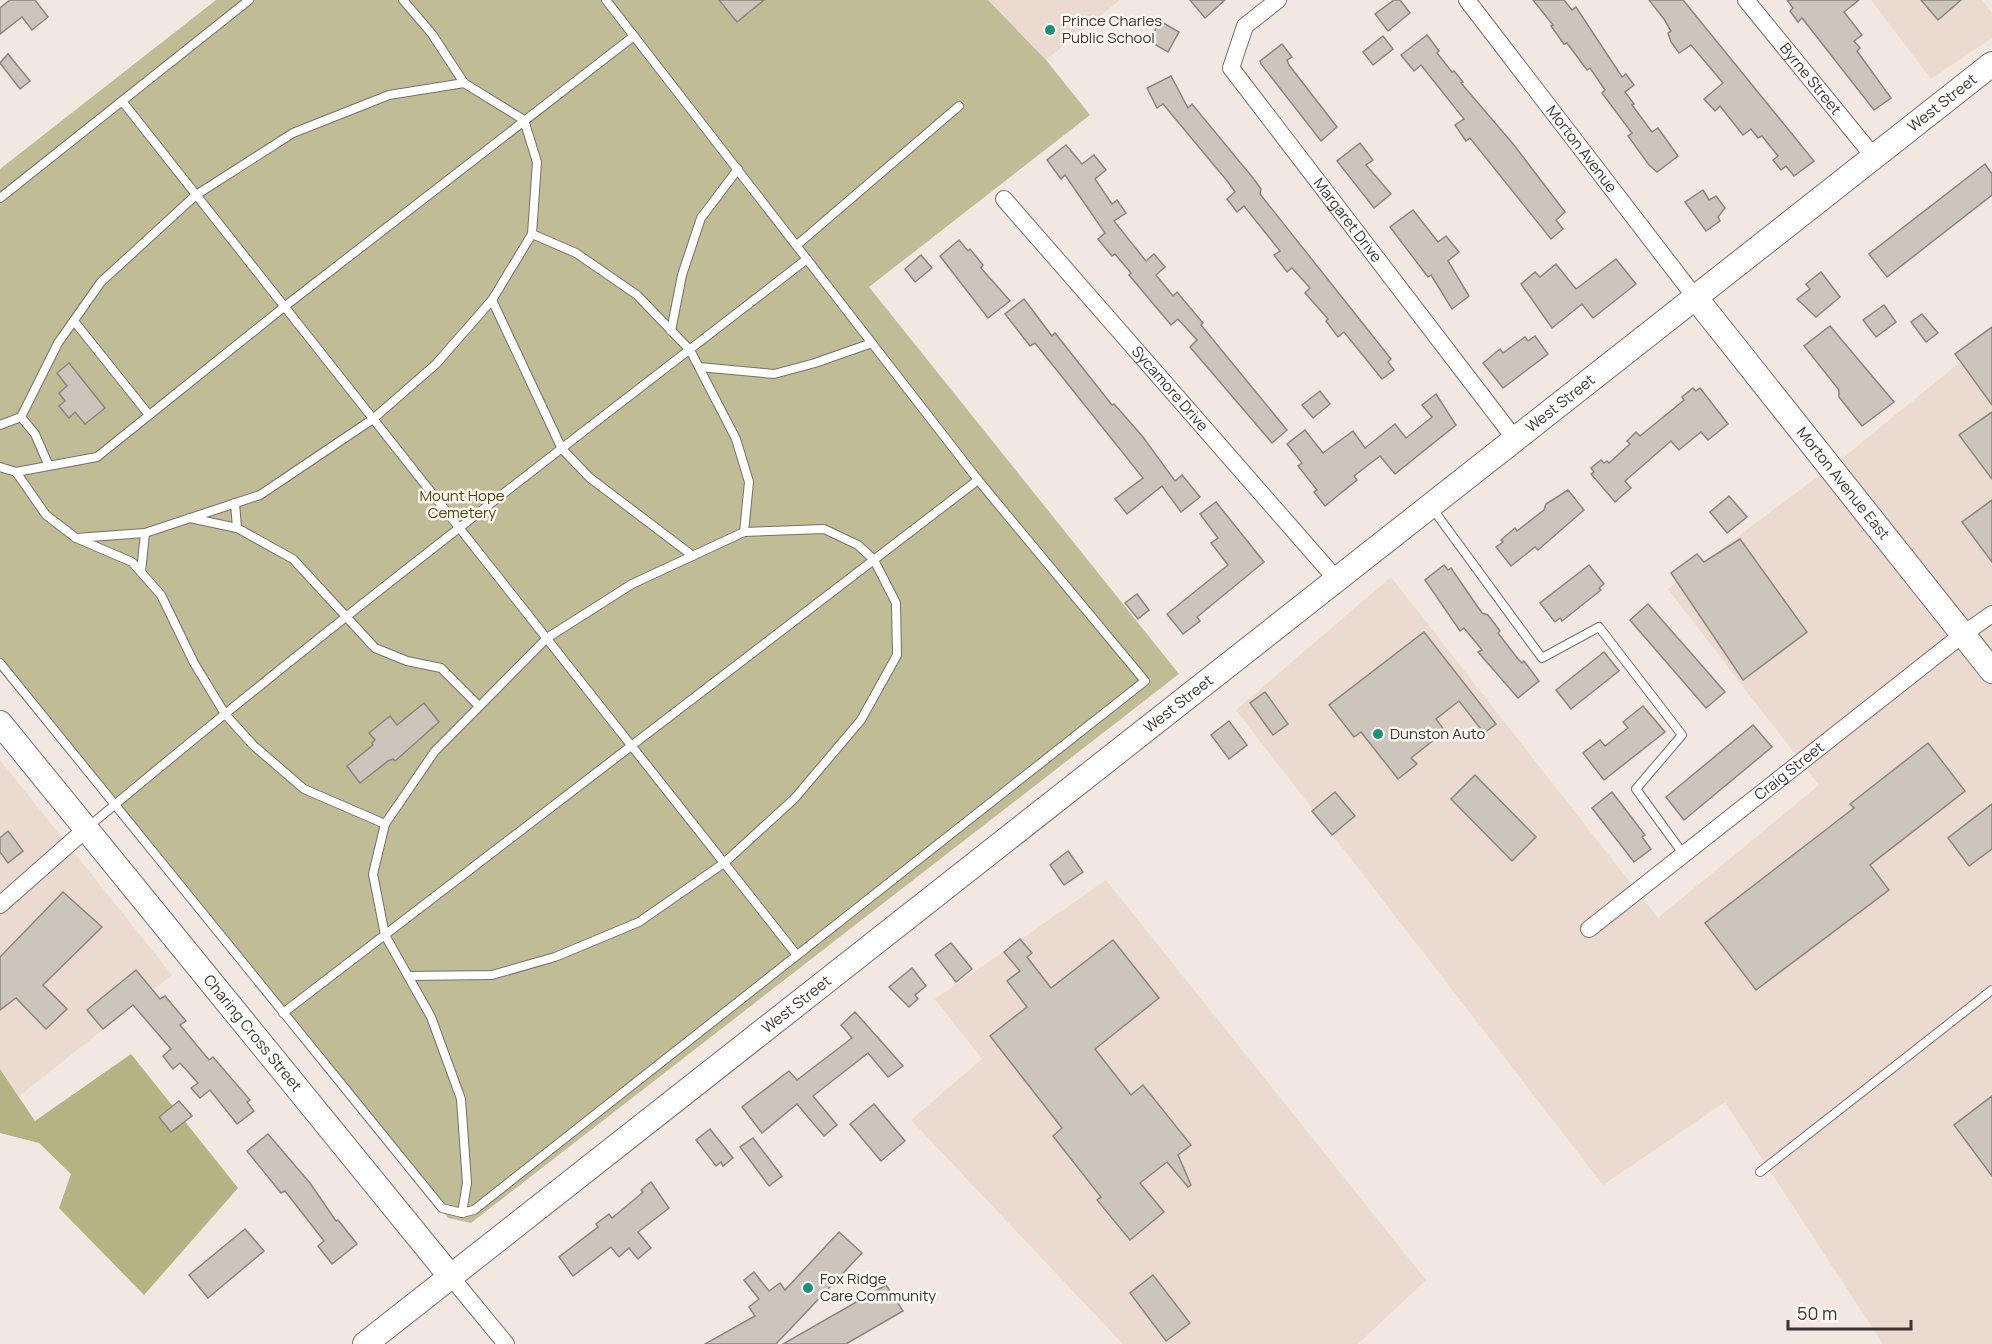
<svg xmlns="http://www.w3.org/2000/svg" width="1992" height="1344" viewBox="0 0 1992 1344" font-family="Manrope,sans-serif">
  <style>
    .built { fill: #eadacf }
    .green { fill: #c0bc96 }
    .forest { fill: #b7b284 }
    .building { fill: #ccc5bc; stroke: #8b857d; stroke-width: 1.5 }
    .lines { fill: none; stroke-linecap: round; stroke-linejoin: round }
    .lane-casing { stroke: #786e69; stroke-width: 10 }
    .street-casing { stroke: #786e69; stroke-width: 18 }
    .secondary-casing { stroke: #786e69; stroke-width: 26 }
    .lane { stroke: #fff; stroke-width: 8 }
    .street { stroke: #fff; stroke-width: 16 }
    .secondary { stroke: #fff; stroke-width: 24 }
    .poi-dot { fill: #18937a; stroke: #fef6f0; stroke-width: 2 }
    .labels { text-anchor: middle; stroke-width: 5; stroke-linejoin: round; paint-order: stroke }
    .poi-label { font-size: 15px; fill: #383431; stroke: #fef6f0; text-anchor: start }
    .street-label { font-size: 15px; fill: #383431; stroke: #fef6f0 }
    .park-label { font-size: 15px; fill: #4c450b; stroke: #fef6f0 }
  </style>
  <rect width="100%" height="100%" fill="#f3e8e1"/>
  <g class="built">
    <polygon points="988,0 1120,0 1046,60"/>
    <polygon points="1871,0 1982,0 1992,13 1992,38 1931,79"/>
    <polygon points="1992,336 1992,1344 1883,1344 1725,1102 1603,1185 1236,710 1391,577 1658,918 1819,785 1668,589 1845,456"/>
    <polygon points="0,760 172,975 19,1096 0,1069"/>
    <polygon points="1106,880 1426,1280 1358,1344 1123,1344 911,1120 982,1059 935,999"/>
  </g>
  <polygon class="green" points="216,0 988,0 1046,60 1090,115 869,287 1179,674 471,1223 448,1218 0,671 0,169"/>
  <polygon class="forest" points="131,1054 238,1188 144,1295 59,1208 71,1174 39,1143 0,1133 0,1069 35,1121"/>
  <g class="building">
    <polygon points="10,0 35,0 48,17 32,30 22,17 0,34 0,8"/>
    <polygon points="719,0 764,0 737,22"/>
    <polygon points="1190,0 1225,0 1205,18"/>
    <polygon points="1394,0 1400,0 1410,13 1388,31 1375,14"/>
    <polygon points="1533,0 1564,0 1572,10 1576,7 1622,77 1626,74 1634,85 1625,92 1634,104 1632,105 1652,132 1658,128 1678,156 1657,172 1649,165 1628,136 1632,133 1602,93 1605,90 1590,68 1587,70 1567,43 1564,44 1551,26 1553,25"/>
    <polygon points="1649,0 1683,0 1814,161 1794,176 1786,166 1781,170 1773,160 1778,156 1762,136 1758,138 1751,129 1743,135 1720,106 1715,111 1704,99 1723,83 1691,45 1679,53 1671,42 1668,33 1671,31 1664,19"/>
    <polygon points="1787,0 1859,0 1844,12 1862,35 1854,41 1860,48 1857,51 1891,98 1874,110 1802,18 1798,22 1790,11 1793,8"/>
    <polygon points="1921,0 1961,0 1938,20"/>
    <polygon points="1160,21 1179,32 1168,52 1149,41"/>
    <polygon points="1427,35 1439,51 1437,53 1452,72 1454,71 1463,82 1461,83 1514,145 1565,212 1556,220 1563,229 1551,239 1470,138 1466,141 1455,125 1464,119 1421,65 1414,71 1401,55"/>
    <polygon points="1383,36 1393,49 1373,65 1363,52"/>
    <polygon points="1282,44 1292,57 1287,60 1289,65 1337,127 1321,141 1261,64 1260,61"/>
    <polygon points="8,54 30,81 20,89 0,63"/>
    <polygon points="1171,76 1188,108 1192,104 1253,178 1261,189 1260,194 1391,359 1388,362 1394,370 1382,379 1344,332 1338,337 1326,321 1328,319 1305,293 1310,288 1292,268 1287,272 1274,255 1280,251 1244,206 1237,212 1227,199 1235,192 1228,182 1163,104 1157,108 1147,88"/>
    <polygon points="1360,143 1373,160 1366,165 1391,194 1374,208 1337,161"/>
    <polygon points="1066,145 1082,164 1094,155 1106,170 1095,179 1112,204 1117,200 1126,213 1114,221 1146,261 1154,254 1165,267 1156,275 1173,296 1177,292 1203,323 1201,325 1287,430 1272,443 1190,347 1197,340 1178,319 1171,325 1129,275 1131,273 1115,254 1112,256 1098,239 1105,233 1065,175 1061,179 1047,160"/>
    <polygon points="1985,164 1992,174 1992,195 1887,277 1869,254"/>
    <polygon points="1703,190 1709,200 1716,196 1725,208 1718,217 1720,221 1706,231 1685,202"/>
    <polygon points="1413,210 1438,242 1446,236 1459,252 1448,261 1469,296 1452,309 1431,275 1428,277 1390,227"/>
    <polygon points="959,240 968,251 970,249 983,265 981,268 1010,301 988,318 940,256"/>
    <polygon points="921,255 932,268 915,282 905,269"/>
    <polygon points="1616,259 1636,284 1593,318 1582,304 1552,328 1521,284 1535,272 1540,277 1556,264 1576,289"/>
    <polygon points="1821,272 1840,297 1816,317 1797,299 1810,289 1806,284"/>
    <polygon points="1024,299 1052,336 1055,333 1112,405 1114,404 1143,437 1175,481 1182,475 1200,497 1181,512 1162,486 1127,514 1115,499 1143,478 1035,343 1030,346 1005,314"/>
    <polygon points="1884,305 1896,322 1876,337 1863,320"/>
    <polygon points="1922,314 1938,333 1926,342 1911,322"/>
    <polygon points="1830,326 1894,402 1862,426 1839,397 1839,390 1804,346"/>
    <polygon points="1992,327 1992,405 1955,354"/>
    <polygon points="1535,336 1548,354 1503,388 1483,363 1500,349 1503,353 1525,337 1528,341"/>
    <polygon points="69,363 105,408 85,424 75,412 69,418 59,406 65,401 59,393 67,386 57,373"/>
    <polygon points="1693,388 1696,391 1700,388 1728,424 1708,440 1701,432 1679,450 1671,441 1625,481 1631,488 1615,502 1591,474 1594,472 1591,468 1601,460 1604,463 1607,461 1609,463 1630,444 1627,441 1636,432 1640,436 1684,400 1682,397"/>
    <polygon points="1320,391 1330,404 1313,418 1302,405"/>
    <polygon points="1436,394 1456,425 1395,474 1380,456 1354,476 1357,480 1325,506 1314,492 1317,490 1298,466 1302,463 1287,444 1305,430 1323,453 1353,431 1365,448 1395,424 1406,438 1432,417 1422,405"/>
    <polygon points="1992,412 1992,479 1959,435"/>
    <polygon points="1568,490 1584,510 1538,550 1535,547 1511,566 1496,547 1503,542 1501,540 1515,528 1517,531 1544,510 1546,504"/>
    <polygon points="1729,496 1747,517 1727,533 1710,512"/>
    <polygon points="1992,500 1992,562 1962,522"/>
    <polygon points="1216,502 1264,562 1197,617 1200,621 1183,634 1167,614 1228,565 1211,543 1218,538 1200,514"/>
    <polygon points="1740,539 1807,632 1743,680 1671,573 1697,554 1704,562"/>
    <polygon points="1444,565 1448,570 1451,568 1482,613 1488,615 1500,631 1498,633 1518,659 1522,663 1524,661 1539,681 1518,698 1478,652 1482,650 1464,628 1460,631 1425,580"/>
    <polygon points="1589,565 1604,584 1599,588 1601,590 1562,621 1560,618 1555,622 1540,603"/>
    <polygon points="1137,594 1149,610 1138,619 1125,603"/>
    <polygon points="1648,604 1725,692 1706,708 1630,620"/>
    <polygon points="1424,632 1496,724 1484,733 1459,701 1436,719 1445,731 1411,758 1417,764 1398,779 1361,732 1354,737 1329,705"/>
    <polygon points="1604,652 1619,671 1571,709 1556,690"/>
    <polygon points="1265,692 1288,724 1273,735 1250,703"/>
    <polygon points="424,703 439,722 395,761 393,759 388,761 360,783 347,766 373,745 372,743 375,740 369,733 390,716 397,725"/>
    <polygon points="1643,706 1665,732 1604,780 1583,753 1600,740 1605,746 1628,728 1623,722"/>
    <polygon points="1229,721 1247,745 1229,759 1211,735"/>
    <polygon points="1753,725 1772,747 1684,820 1666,797"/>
    <polygon points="1928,743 1965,791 1870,865 1889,890 1756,990 1705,923 1854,808 1850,804"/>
    <polygon points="1475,775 1536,837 1512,861 1451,799"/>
    <polygon points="1335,792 1355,816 1332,835 1312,811"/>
    <polygon points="1612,792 1645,835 1642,837 1651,849 1634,862 1592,808"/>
    <polygon points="1992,804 1992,849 1969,866 1948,838"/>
    <polygon points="8,831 23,851 8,863 0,852 0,838"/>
    <polygon points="1068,851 1083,872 1064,885 1050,865"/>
    <polygon points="63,892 102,927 43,985 67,1009 46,1029 16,998 0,1010 0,957"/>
    <polygon points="1020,939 1032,953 1027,957 1051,988 1113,940 1159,998 1095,1049 1131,1095 1143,1085 1191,1145 1178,1155 1191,1185 1188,1187 1167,1162 1140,1183 1164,1212 1130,1240 1097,1200 1101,1197 1053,1136 1062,1128 990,1036 1027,1007 1007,981 1020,971 1004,952"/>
    <polygon points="951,943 972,969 956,982 935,955"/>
    <polygon points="912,968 926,986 915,995 918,999 909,1007 889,987"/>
    <polygon points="136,970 160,999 165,996 186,1021 180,1025 209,1060 213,1057 250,1100 247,1102 254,1111 237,1124 210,1090 200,1098 191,1088 198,1083 180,1063 173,1069 163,1056 171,1049 133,1005 103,1029 87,1010"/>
    <polygon points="855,1012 903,1066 888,1077 868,1053 813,1096 837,1125 824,1136 797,1104 762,1133 742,1107 789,1071 797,1080 852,1038 841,1025"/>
    <polygon points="1992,1096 1992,1176 1954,1125"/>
    <polygon points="179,1101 192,1116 171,1132 159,1117"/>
    <polygon points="874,1104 905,1141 881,1161 850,1124"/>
    <polygon points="710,1129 733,1158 723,1166 721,1162 716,1166 696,1140"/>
    <polygon points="268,1134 310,1183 336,1221 338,1220 357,1244 332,1264 318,1246 324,1241 285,1191 281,1193 247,1151"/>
    <polygon points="753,1138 782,1176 769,1186 740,1147"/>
    <polygon points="651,1182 669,1208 638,1232 651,1248 638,1259 629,1248 619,1257 611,1247 573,1276 559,1257 598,1227 596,1224 609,1214 612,1218 635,1199 643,1192 641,1190"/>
    <polygon points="245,1229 264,1251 208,1298 189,1275"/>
    <polygon points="839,1232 862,1253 776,1344 705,1344 755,1316 749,1307 759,1299 744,1280 754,1272 769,1291 780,1283 785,1290"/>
    <polygon points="1153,1275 1190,1323 1166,1341 1130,1293"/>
    <polygon points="886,1285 903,1311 846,1344 783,1344"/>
  </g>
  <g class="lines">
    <g class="lane-casing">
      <g id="lane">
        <polyline points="403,0 432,34 464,83"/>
        <polyline points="122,101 796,954"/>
        <polyline points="0,198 249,0"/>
        <polyline points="532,234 576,253 637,295 690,350 736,439 749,482 744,532"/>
        <polyline points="797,245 959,106"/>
        <polyline points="492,300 562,449 590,478 693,556"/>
        <polyline points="74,321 149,415"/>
        <polyline points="671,331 682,275 701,218 738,169"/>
        <polyline points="699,367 774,374 815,363 872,343"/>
        <polyline points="21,417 58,343 101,282 196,195 293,133 389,95 464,83 524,120 537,162 532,234 492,300 436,364 373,419 260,495 145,533 76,538"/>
        <polyline points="0,425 21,417 35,434 48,464"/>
        <polyline points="0,467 16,472 97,457 284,307 634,36"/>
        <polyline points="16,472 46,515 76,538 132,562 161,595 194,663 225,714 253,745 304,789 385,824"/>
        <polyline points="235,503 237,528"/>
        <polyline points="1432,508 1542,658 1599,627 1682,735 1636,789 1684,855"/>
        <polyline points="190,518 237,528 293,559 375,648 407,661 441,668 479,706"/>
        <polyline points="141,572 145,533"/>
        <polyline points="0,663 442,1208 462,1213 474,1210 1145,681 978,480 606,0"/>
        <path d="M87,828C321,631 565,446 807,259"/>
        <polyline points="408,976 492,975 555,957 639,922 724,863 795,798 861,720 897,655 896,603 874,560 858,545 824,529 744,532 632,584 547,638 435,751 385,824 373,874 385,935 431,1017 461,1099 467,1183 462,1213"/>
        <polyline points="283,1013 978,480"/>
        <polyline points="1760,1172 1992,990"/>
      </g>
    </g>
    <g class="street-casing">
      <g id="street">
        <path id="s1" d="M1278,0L1245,26L1231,68L1515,439"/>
        <path id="s2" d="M1467,0L1695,297"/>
        <path id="s3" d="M1746,0L1874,157"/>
        <path id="s4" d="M1004,199L1337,580"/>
        <polyline points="0,905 86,829"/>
        <path id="s5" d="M1589,929L1962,635L1992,614"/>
        <polyline points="451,1277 506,1344"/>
      </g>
    </g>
    <g class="secondary-casing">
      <g id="secondary">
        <path id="s6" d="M1695,297L1992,671"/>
        <path id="s7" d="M0,723L451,1277"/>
        <path id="s8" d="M365,1344L1992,64"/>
      </g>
    </g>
    <use href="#lane" class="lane"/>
    <use href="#street" class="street"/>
    <use href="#secondary" class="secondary"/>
  </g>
  <g class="poi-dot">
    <circle cx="1050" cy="30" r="6"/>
    <circle cx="1378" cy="734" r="6"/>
    <circle cx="808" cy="1288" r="6"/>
  </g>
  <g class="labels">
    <g class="poi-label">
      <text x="1062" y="26">Prince Charles<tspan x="1062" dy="17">Public School</tspan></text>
      <text x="1390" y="739">Dunston Auto</text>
      <text x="820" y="1284">Fox Ridge<tspan x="820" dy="17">Care Community</tspan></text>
    </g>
    <g class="street-label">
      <text dy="5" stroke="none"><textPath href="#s3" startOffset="102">Byrne Street</textPath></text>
      <text dy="5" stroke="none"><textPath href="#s8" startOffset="2007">West Street</textPath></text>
      <text dy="5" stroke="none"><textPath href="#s2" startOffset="188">Morton Avenue</textPath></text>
      <text dy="5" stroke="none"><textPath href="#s1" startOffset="278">Margaret Drive</textPath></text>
      <text dy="5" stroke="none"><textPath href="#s4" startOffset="252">Sycamore Drive</textPath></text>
      <text dy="5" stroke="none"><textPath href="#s8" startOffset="1521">West Street</textPath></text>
      <text dy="5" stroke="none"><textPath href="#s6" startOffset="238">Morton Avenue East</textPath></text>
      <text dy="5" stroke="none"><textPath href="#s8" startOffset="1035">West Street</textPath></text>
      <text dy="5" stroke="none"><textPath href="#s5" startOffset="255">Craig Street</textPath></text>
      <text dy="5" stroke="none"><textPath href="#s8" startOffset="549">West Street</textPath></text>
      <text dy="5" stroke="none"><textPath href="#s7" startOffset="400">Charing Cross Street</textPath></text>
    </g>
    <g class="park-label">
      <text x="462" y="501">Mount Hope<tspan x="462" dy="17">Cemetery</tspan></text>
    </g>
  </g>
  <path d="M1788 1320v9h123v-9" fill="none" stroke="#383431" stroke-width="3"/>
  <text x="1797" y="1320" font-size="18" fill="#383431" stroke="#fef6f0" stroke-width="4.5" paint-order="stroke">50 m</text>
</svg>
